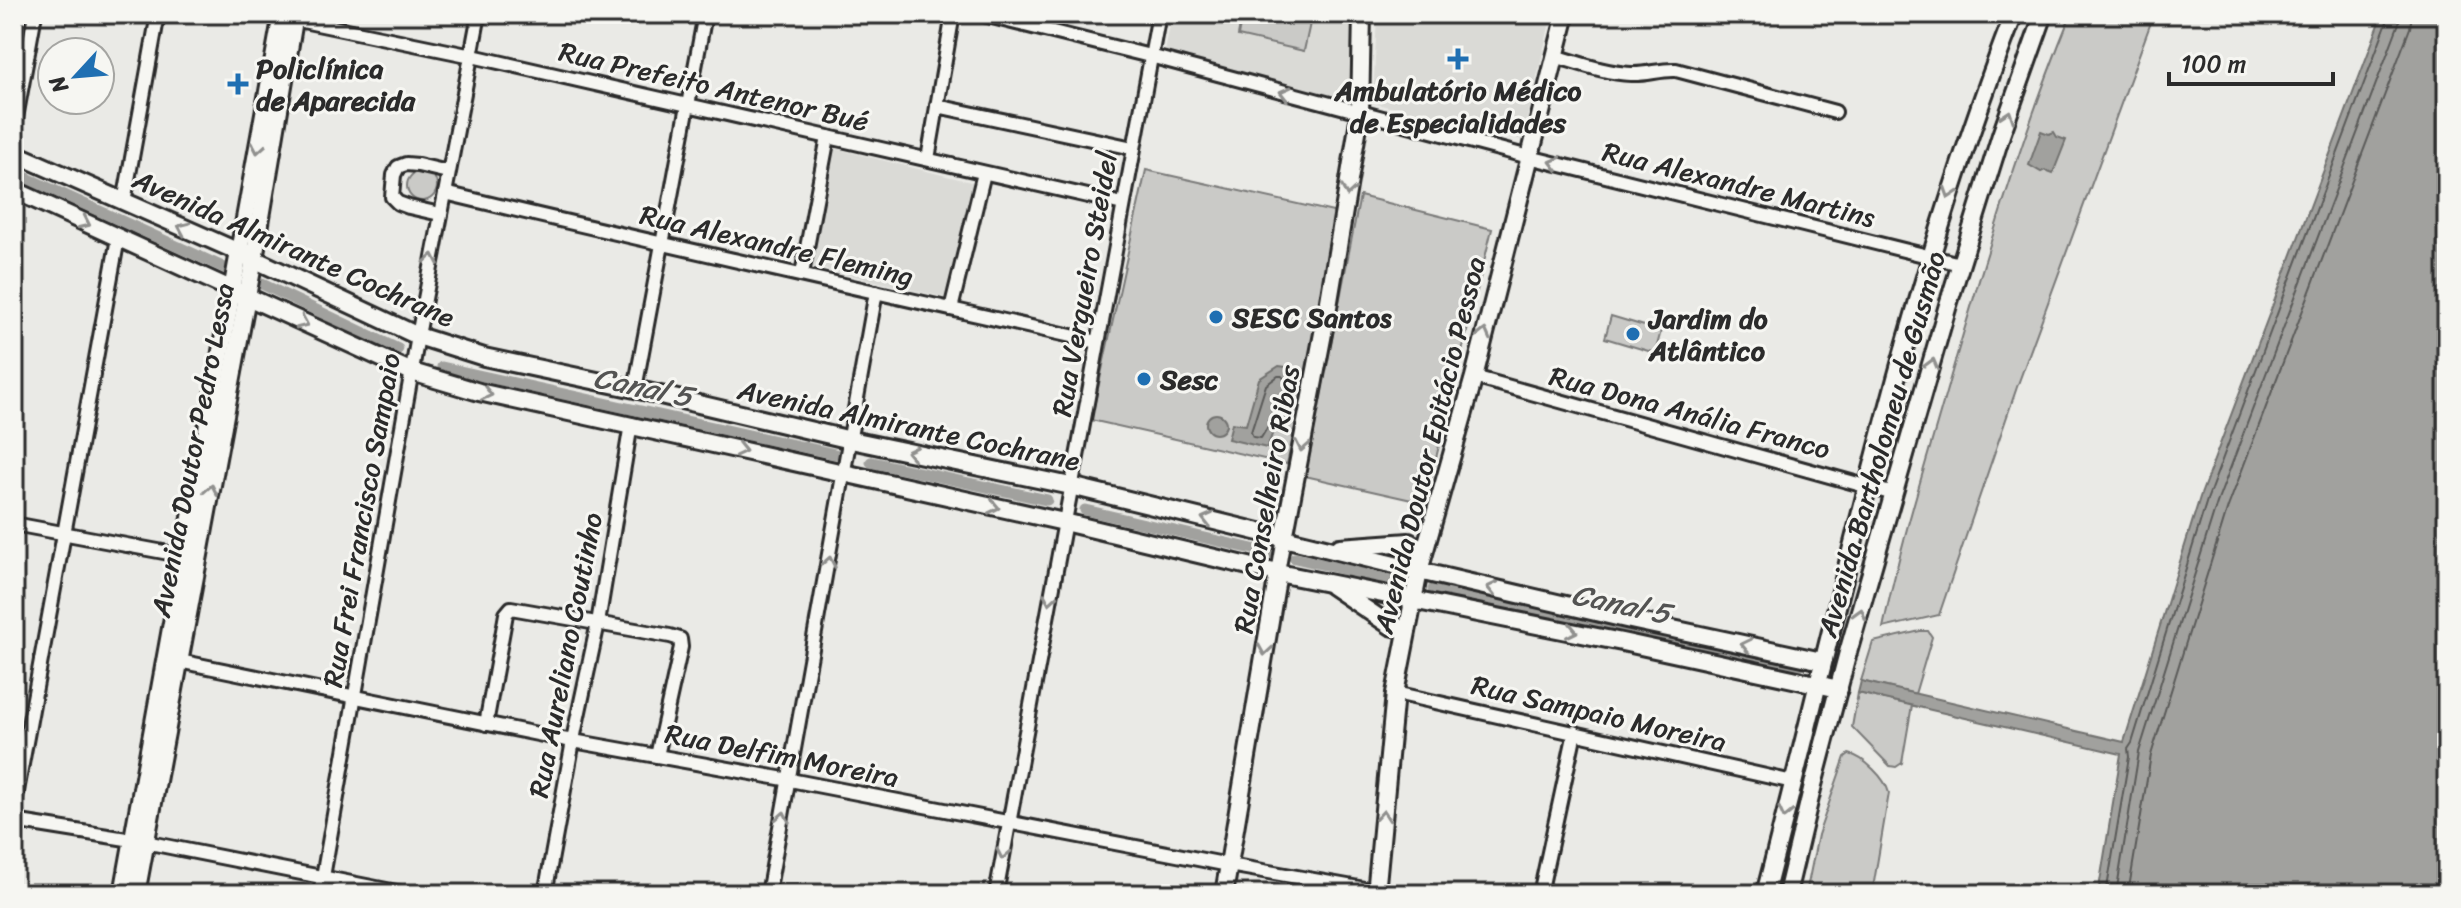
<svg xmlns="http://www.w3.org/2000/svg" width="2461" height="908" viewBox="0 0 2461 908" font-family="Sriracha,sans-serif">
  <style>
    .built { fill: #dadad6 }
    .green { fill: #cacac7; stroke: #7a7a79; stroke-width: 2 }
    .water { fill: #a1a19e; stroke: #727270; stroke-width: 2 }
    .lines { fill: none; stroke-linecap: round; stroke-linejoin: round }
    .shore { stroke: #5a5a59; stroke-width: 2 }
    .canal { stroke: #a1a19e; stroke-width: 11 }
    .minor-casing { stroke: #2b2b2b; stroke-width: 18 }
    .major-casing { stroke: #2b2b2b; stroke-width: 22 }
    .minor { stroke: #f6f6f2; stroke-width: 12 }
    .major { stroke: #f6f6f2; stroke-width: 16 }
    .oneway { stroke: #90908e }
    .poi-dot { fill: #1f6fb2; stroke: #f6f6f2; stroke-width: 3 }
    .labels { text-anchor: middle; stroke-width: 6; stroke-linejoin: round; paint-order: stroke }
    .poi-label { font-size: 28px; font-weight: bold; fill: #2b2b2b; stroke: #f6f6f2; text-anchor: start }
    .street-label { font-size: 28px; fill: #2b2b2b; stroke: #f6f6f2 }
    .water-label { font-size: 30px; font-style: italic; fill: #545453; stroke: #f6f6f2 }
  </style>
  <rect width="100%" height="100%" fill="#eaeae6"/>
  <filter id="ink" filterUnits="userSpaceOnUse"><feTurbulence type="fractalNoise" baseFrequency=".0125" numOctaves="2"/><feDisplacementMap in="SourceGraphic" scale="16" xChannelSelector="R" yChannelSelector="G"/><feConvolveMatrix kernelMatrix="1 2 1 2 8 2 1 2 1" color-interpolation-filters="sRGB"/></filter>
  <g filter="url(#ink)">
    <g class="built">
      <polygon points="1172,14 1356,14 1355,102 1351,105 1164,58"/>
      <polygon points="1377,14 1552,14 1522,140 1373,103"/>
      <polygon points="833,148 975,183 947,298 810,266"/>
    </g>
    <g class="green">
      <polygon points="1242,14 1312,14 1304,51 1238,36"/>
      <path d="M2071,14H2154L2017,387L1939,615L1883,628C1900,545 1926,463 1949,382C1985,258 2022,134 2071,14Z"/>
      <polygon points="1146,170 1342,214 1287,464 1091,420"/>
      <circle cx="422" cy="186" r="15"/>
      <polygon points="1360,196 1492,229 1425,503 1305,476"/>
      <polygon points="1611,316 1661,331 1655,353 1605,338"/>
      <polygon points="1920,631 1928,631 1932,637 1915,694 1861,681 1873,642"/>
      <polygon points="1858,693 1912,705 1902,763 1896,767 1890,766 1852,727"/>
      <path d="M1849,754C1864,757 1885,778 1889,793L1872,894H1806L1818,835L1845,757Z"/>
    </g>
    <g class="water">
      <polygon points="2383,14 2447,14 2447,894 2098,894 2121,754 1858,693 1861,681 2124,742 2200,497"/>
      <polygon points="2041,131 2049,134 2054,132 2057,137 2066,140 2053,173 2045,170 2041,172 2029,165"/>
      <polygon points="1279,366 1286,367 1295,378 1283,430 1273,432 1267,448 1228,439 1232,423 1246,425 1259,379"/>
      <circle cx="1216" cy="424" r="10"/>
    </g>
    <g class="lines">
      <g class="shore">
        <polygon points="1278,376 1282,376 1286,381 1276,422 1267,428 1261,438 1253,437 1251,432 1266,385"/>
        <polyline points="2106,894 2129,757 2128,749 2132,743 2207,500 2390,14"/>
        <polyline points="2116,894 2139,752 2217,503 2399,23 2400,14"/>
        <polyline points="2128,894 2151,755 2228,507 2410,28 2412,14"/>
      </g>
      <g class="canal">
        <polyline points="14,172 225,268"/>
        <polyline points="262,284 398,349"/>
        <polyline points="442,367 835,454"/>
        <polyline points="871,462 1047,500"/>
        <polyline points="1085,510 1270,553"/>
        <polyline points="1295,558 1402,583"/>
        <polyline points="1433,589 1800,665"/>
      </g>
      <g class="minor-casing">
        <g id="minor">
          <polyline points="269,14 472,56 1123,204"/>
          <polyline points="980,14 1150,56 1529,157 1960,264"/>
          <path d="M1555,56C1579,63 1605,73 1631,74C1646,75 1661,69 1676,70L1835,112"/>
          <polyline points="937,106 1133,148"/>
          <polyline points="14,129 35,14"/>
          <polyline points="928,159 953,14"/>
          <path d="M445,193C662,245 880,293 1098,342"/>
          <polyline points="124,202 158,14"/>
          <polyline points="440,214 409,207 398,203 392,197 394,175 398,167 406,164 418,165 448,172"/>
          <polyline points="802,274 828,137"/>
          <polyline points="951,309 984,173"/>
          <polyline points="1474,377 1894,494"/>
          <polyline points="635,389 705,14"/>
          <polyline points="14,524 185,556"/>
          <polyline points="1278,573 1284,538"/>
          <polyline points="179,661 562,739 790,780 1229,865 1376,891"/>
          <polyline points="1395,693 1793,782"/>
          <polyline points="486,724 506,614 511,608 670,636 680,639 681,647 657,756"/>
          <polyline points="14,808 118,238"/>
          <polyline points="14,821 145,842 407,894"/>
          <polyline points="320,894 418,336 479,14"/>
          <polyline points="545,894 575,730 598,623 631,424"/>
          <polyline points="768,894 876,292"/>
          <polyline points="996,894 1159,14"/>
          <polyline points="1540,894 1575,732"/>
        </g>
      </g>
      <g class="major-casing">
        <g id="major">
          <polyline points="14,153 239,252 418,336 484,357 635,389 851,440 1071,486 1419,571 1626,619 1822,661"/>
          <polyline points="14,190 412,372 479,392 1064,522 1278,573 1622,642 1839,689"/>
          <polyline points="1284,538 1328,307 1360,114 1362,14"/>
          <polyline points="1340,547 1409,542 1423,551"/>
          <polyline points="1332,586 1391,626 1407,630"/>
          <polyline points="123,894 282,14"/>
          <polyline points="136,894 254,259 295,14"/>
          <polyline points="1224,894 1278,573"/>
          <polyline points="1376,894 1395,693 1419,571 1474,377 1566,14"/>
          <path d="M1765,894C1842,599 1903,299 2014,14"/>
          <polyline points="1787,894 1813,785 1847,656 1948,305 2001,135 2044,14"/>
        </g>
      </g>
      <use href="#minor" class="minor"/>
      <use href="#major" class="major"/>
    </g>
    <defs><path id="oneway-chevron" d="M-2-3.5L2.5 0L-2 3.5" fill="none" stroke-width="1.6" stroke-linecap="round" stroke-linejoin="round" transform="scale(2)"/></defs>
    <g class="oneway">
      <use href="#oneway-chevron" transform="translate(1285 93) rotate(-165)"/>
      <use href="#oneway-chevron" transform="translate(2008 116) rotate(-71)"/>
      <use href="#oneway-chevron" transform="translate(258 148) rotate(100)"/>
      <use href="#oneway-chevron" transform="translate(1555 163) rotate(-166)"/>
      <use href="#oneway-chevron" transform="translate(1348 191) rotate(100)"/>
      <use href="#oneway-chevron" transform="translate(1950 193) rotate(108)"/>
      <use href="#oneway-chevron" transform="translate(85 223) rotate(25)"/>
      <use href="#oneway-chevron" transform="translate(183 228) rotate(-156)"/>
      <use href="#oneway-chevron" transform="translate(432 259) rotate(-80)"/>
      <use href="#oneway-chevron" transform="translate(303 323) rotate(24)"/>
      <use href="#oneway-chevron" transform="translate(1484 334) rotate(-76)"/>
      <use href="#oneway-chevron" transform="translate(1932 364) rotate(-75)"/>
      <use href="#oneway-chevron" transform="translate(487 394) rotate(13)"/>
      <use href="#oneway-chevron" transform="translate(1302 446) rotate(101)"/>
      <use href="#oneway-chevron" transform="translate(741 450) rotate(13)"/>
      <use href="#oneway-chevron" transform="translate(912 453) rotate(-168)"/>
      <use href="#oneway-chevron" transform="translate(211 490) rotate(-79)"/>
      <use href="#oneway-chevron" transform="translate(994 507) rotate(12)"/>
      <use href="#oneway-chevron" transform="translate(1207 519) rotate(-166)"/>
      <use href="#oneway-chevron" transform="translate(829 562) rotate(-80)"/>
      <use href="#oneway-chevron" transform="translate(1492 588) rotate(-167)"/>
      <use href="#oneway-chevron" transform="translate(1050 599) rotate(100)"/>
      <use href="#oneway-chevron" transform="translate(1860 614) rotate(-74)"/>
      <use href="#oneway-chevron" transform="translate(1572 631) rotate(12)"/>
      <use href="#oneway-chevron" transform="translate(1746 645) rotate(-168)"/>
      <use href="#oneway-chevron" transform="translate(1265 650) rotate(99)"/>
      <use href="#oneway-chevron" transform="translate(1785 813) rotate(103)"/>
      <use href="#oneway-chevron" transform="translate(1383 816) rotate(-85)"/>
      <use href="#oneway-chevron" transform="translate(783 817) rotate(-79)"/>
      <use href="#oneway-chevron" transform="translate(1003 854) rotate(101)"/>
    </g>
  </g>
  <g class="poi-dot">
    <path d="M1454 47h8v8h8v8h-8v8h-8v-8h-8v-8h8z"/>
    <path d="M234 72h8v8h8v8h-8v8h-8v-8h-8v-8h8z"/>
    <circle cx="1216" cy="317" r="8"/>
    <circle cx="1633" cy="334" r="8"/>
    <circle cx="1144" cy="379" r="8"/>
  </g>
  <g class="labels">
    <g class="poi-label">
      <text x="256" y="78">Policlínica<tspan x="256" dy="32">de Aparecida</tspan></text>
      <text x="1458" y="100" text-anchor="middle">Ambulatório Médico<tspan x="1458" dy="32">de Especialidades</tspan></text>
      <text x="1232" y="327">SESC Santos</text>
      <text x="1649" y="328">Jardim do<tspan x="1649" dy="32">Atlântico</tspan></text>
      <text x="1160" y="389">Sesc</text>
    </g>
    <g class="street-label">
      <text transform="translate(714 86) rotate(13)" y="10">Rua Prefeito Antenor Bué</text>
      <text transform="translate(1739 184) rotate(14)" y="10">Rua Alexandre Martins</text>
      <text transform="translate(777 245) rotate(13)" y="10">Rua Alexandre Fleming</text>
      <text transform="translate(294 248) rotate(24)" y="10">Avenida Almirante Cochrane</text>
      <text transform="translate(1084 284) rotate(-80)" y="10">Rua Vergueiro Steidel</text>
      <text transform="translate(1690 412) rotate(15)" y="10">Rua Dona Anália Franco</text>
      <text transform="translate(909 425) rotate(12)" y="10">Avenida Almirante Cochrane</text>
      <text transform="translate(1881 444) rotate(-74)" y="10">Avenida Bartholomeu de Gusmão</text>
      <text transform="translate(1429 445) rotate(-76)" y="10">Avenida Doutor Epitácio Pessoa</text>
      <text transform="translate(192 450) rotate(-79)" y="10">Avenida Doutor Pedro Lessa</text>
      <text transform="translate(1266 499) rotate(-80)" y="10">Rua Conselheiro Ribas</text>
      <text transform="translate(361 520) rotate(-80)" y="10">Rua Frei Francisco Sampaio</text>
      <text transform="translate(565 655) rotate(-79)" y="10">Rua Aureliano Coutinho</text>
      <text transform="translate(1599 713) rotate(13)" y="10">Rua Sampaio Moreira</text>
      <text transform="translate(782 755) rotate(11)" y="10">Rua Delfim Moreira</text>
    </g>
    <g class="water-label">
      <text transform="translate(643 387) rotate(12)" y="10">Canal 5</text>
      <text transform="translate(1621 604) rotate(12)" y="10">Canal 5</text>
    </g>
  </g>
  <rect width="2461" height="908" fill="none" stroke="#f6f6f2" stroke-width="48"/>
  <rect x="24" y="24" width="2413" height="860" fill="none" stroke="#2b2b2b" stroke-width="3" filter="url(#ink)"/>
  <g transform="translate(76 76) rotate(244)"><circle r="38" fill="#f6f6f2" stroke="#a5a5a2" stroke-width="2"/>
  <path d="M0-6L14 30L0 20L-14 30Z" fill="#1f6fb2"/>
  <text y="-12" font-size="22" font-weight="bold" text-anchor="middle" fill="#2b2b2b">N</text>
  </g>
  <path d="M2169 72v12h164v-12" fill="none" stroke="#2b2b2b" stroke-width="4"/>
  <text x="2181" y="72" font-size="24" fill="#2b2b2b" stroke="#f6f6f2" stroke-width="6" paint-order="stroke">100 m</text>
</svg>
